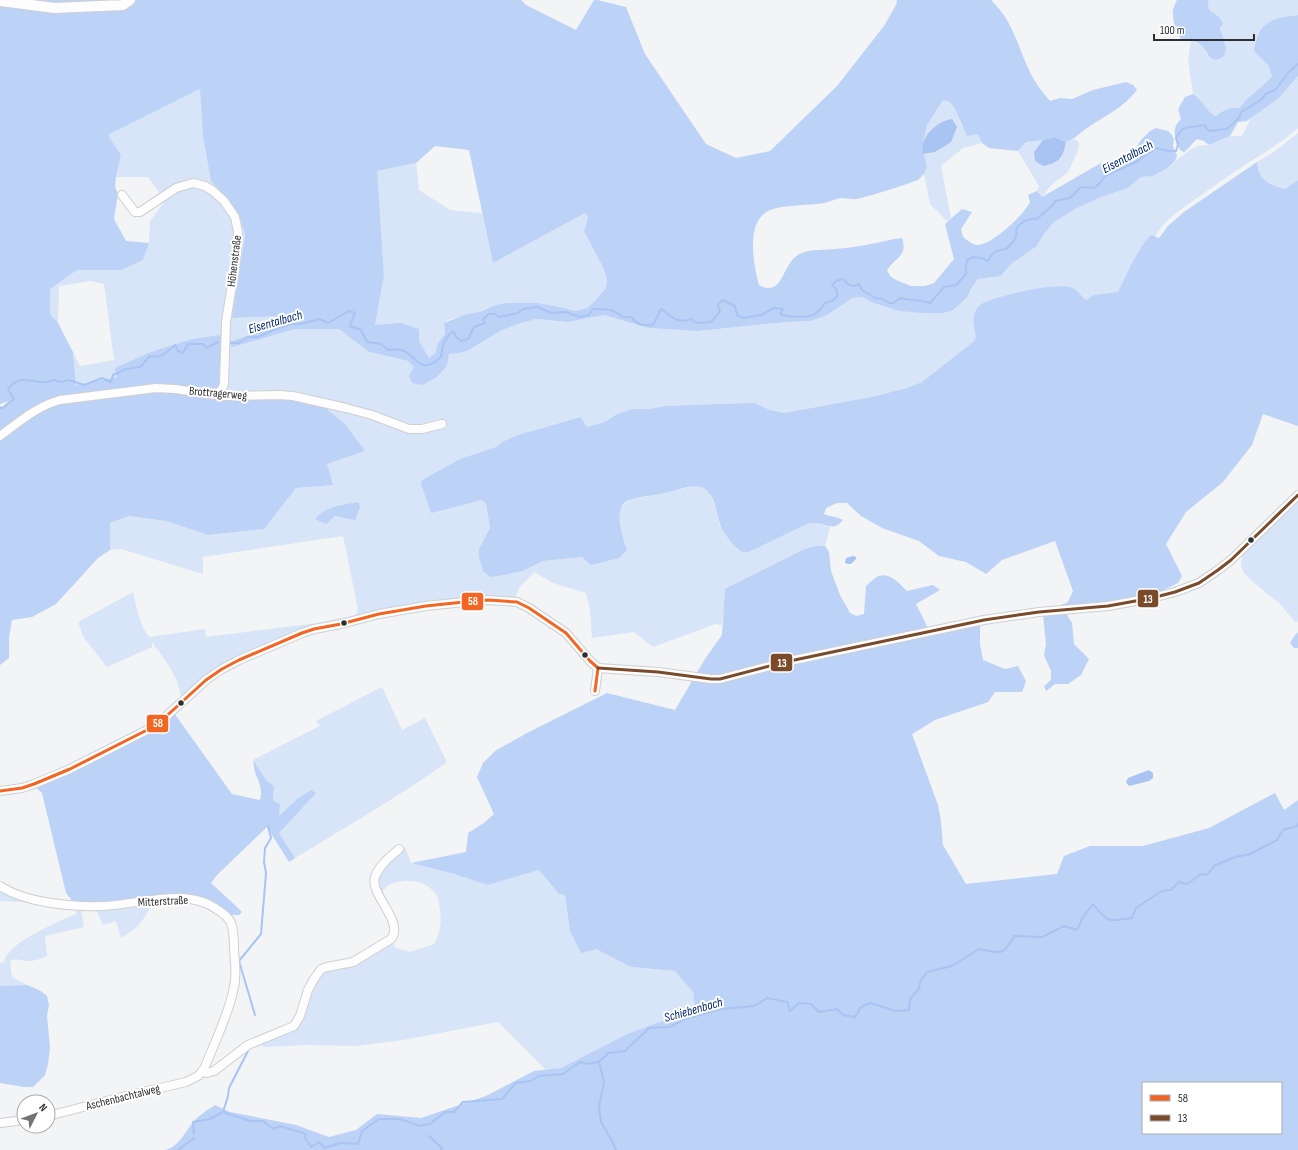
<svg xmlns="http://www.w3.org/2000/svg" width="1298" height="1150" viewBox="0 0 1298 1150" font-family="'Sofia Sans Condensed',sans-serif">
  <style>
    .green { fill: #d8e4f8 }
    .forest { fill: #bcd2f6; fill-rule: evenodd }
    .water { fill: #a9c4f2 }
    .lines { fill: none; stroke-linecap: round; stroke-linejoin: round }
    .stream { stroke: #a9c4f2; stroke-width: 2 }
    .minor-casing { stroke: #cecfd1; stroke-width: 10 }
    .tertiary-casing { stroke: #cecfd1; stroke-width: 12 }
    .minor { stroke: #fdfdfe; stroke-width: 8 }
    .tertiary { stroke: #fdfdfe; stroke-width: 10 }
    .bus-1-casing { stroke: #fff; stroke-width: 6 }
    .bus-2-casing { stroke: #fff; stroke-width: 6 }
    .bus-1 { stroke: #f26522; stroke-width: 3 }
    .bus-2 { stroke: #7a4b2a; stroke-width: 3 }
    .bus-dot { fill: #2d2e30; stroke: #fff; stroke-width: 1.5 }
    .labels { text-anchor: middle; stroke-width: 4; stroke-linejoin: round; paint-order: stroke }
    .street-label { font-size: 12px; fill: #2d2e30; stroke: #fff }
    .water-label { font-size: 13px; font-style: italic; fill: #00266a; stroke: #fff }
    .line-badge { stroke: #fff; stroke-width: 1.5 }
    .badge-label { font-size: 11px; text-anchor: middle; font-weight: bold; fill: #fff }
  </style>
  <rect width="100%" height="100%" fill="#f2f4f6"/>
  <g class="green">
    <path d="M1209,0H1298V15L1291,17H1280L1268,65L1272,75L1269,80L1241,104L1240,108C1230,106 1224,110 1216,116C1206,112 1203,100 1193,94L1188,61L1191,41C1200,43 1204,47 1207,55L1223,38L1220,28L1223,24C1220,17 1215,14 1209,10L1208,3Z"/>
    <path d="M1298,76V128C1281,143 1262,154 1243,166C1229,175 1216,185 1203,194C1186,206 1165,218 1155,237L1151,236C1137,249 1127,274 1119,292L1095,295L1086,300L1079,293L973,325L976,336L974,341L922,382L907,388L871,397L784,413L770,410L755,403H747L665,406L648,409H632L617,414L605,422L587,427L579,417L518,435L504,441L496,447L460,459L422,480L431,512L482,500L486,504L490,528L485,539L490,577L505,575L523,571L543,561L582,557L627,550L618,518L621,507L630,499L657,495L694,486L701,487L709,492L716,509L720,526L749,552L807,524L817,523L830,527L825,546H817L723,613L722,625L716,624L653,647L634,632L592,638L590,610L586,593L553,583L534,572L520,587L512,604L488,603L395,613L314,632L240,662L181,698C180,678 163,657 152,642V647L107,667L84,638L78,622L133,592C137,608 139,624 149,637L205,629L206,637L318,623L356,615L358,609L343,536L203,557V574L121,549L110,550V523L129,516L166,521L208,535L263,529L296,488L333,485L326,464L365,451L293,398L259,400L219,392L221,335L117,377L76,385L73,352L80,366L114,360L104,284L91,281L59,286L58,323L50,314V289L77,270H121L143,260L149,243L150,221L165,201L148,177H116L121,155L108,135L200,89L203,137L211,181L229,200L240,218L245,235L232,318L287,316L290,321L229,342L232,346L295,329H339L369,352L408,361L414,367L437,377L447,366L449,354L460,353L469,350L500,331L515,325L536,319L568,322L604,315L648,328L698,331L786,322L810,321L852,298L863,297L880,305L953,310L967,299L972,287L978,279L1001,276L1011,264L1037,246L1044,234L1054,222L1074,209L1101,197L1128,188L1141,177L1153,176L1166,169L1191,149L1199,146L1209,145L1230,136H1242L1251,118L1279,98Z"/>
    <polygon points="943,100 950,102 955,109 962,126 979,134 982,143 963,148 941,166 951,218 947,221 930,204 924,174 927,167 923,154 935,152 934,128 923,139 927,125"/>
    <path d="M1298,133V180L1285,189C1268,184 1259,181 1257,162L1274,152Z"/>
    <path d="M1075,139L1079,142L1078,151L1068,172L1051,185L1042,197L1037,191L1039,186L1018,151L1026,142L1043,140L1034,152L1035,161L1043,166C1059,163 1063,158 1066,142Z"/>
    <polygon points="416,163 419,190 450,210 482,213 493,263 585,213 588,218 607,278 606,288 594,302 587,308 574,311 565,308 538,303 507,303 448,320 444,323 445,334 438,343 435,353 429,358 419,341 375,325 384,276 376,171"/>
    <polygon points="1298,498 1298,621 1296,623 1280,604 1252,581 1243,572 1241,565 1242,554"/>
    <path d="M382,687L402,730L425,718L447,762C398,797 346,827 295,858L279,833L297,799L278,817L273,801L274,786L267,781L253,760L320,726L316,721Z"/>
    <path d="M405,847L411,863L454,874L488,885L539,870L559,894L565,895L570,931L596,949L631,967L675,971L693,992L695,1009L627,1034L561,1068L546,1070L498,1022L403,1040L356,1046L305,1045L264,1047L259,1042L287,1031L308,998L322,971L392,941L395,948L410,952L434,944C440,933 442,923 440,911C439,907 440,900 437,896C430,884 416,880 403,881C392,883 388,883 382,892C380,889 377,885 376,881C375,871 397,853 405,847Z"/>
    <polygon points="0,889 22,899 23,902 0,901"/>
    <path d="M145,903L149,905L150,907C145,920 133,932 121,938L116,921L103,925L96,909Z"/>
    <path d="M77,908H81L84,927L45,936L47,956C41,959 34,961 27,961C21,960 17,959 10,960L12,977L27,985L0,986V963H3C5,958 7,954 11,950C24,937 59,921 76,914Z"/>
  </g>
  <g class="forest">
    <path d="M0,0H521L526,5L576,30L594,0H597L626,7L645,54L706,144L736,158L770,151L837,86L884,26L896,5L897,0H991C1017,25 1018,53 1035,81C1039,88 1045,95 1050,101L1060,98L1072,99L1093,90L1126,82L1133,85L1137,90C1122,109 1106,115 1087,128C1078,134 1077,138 1066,142L1055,137L1043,140L1026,142L1018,151L989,148L982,143L978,134L967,136L955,109L950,102L943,100L927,125L922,148L927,167L924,174L918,180C898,187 877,194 857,199C852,200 847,198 842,198C836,198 830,202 824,203C809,206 776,204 765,213C746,227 754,266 759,285C785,299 781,260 802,253C812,249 824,250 835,249C845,248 856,247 866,245C878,243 890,239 902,238C908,256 896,257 887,270L890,276L896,280L911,286H925L934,283L954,259L945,224L962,209L972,212L961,229L963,237C967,240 971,244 977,245C991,246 1024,215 1030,202L1028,195L1037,191L1042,197L1101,163L1116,160L1134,151L1141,140L1150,131L1156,128L1168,131L1172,135L1174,140L1173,146L1177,156L1175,161L1166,169L1153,176L1141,177L1128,188L1101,197L1075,209L1054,222L1044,234L1037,246L1011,264L1001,276L978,279L972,287L967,298L953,310L943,313H923L899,311L871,302L863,297L852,298L827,315L810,321L786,322L698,331L648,328L604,315L568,322L536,319L515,325L500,331L469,350L460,353L449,354L447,366L437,377L422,385L412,383L409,376L414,367L408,361L369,352L339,329H295L232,347L229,342L290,321L286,316L232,318L245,235L240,218L229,200L211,181L203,137L200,89L108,135L121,155L116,177L115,187L118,194L114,219L126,241L149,243L143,260L121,270H77L50,289V314L58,323L73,352L76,385L117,377L115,368L151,352L192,339L221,335L219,392L259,400L293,398L319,403L345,424L365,451L327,464L333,485L296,488L264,529L208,535L166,521L129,516L110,523V550L98,558L56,604L32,617L12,620L9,638V658L0,665V411L9,401L0,404ZM435,146L469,150L493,263L585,213L588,218L584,231L603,267L607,278L606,288L594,302L587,308L574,311L565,308L538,303H507L496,305L482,311L464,315L444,323L445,334L438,343L435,353L429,358L419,341V329L400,323L375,325L384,276L377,171L416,163Z"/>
    <path d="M1177,0H1209L1208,3L1209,10C1215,14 1221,17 1223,24L1220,28L1226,48L1224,56C1208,67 1209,49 1198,43C1194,40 1188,42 1183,40C1177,37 1173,21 1173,15C1172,10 1175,4 1177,0Z"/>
    <path d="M1298,15V76L1279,98L1251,118L1247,121L1238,122L1230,136L1209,145L1204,141L1197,139C1192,143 1190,148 1184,152L1180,150C1176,138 1170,130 1181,119L1178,109L1185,97L1193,94C1203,100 1206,112 1216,116C1224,110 1230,106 1240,108C1241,101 1265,86 1272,76L1268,65L1254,51C1257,33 1261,24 1279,18C1285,16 1292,17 1298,15Z"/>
    <path d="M1257,162C1259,181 1268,184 1285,189L1298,180V426L1263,414L1252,445L1223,482L1186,512L1166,544L1182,576L1178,583L1153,595L1132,600L1072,606L1067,615L1072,623L1074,644L1089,659L1081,675L1068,684H1055L1046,691L1044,686L1051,680V671L1044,655L1046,644L1043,614L1068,602L1073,591L1055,541L1002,560L986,574L966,562L939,556L919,541L882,528L861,516L847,503H837L826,508L824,514C831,517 836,516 843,520C834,531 829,525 817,523C814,523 810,523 807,524L749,552C747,552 745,552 743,552C735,549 722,531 720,524C716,512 715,492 701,487C691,484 675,491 665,493C654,496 642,496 632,499C610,504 623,536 627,550L619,558L591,565L582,557L543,561L523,571L505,575L490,577L483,571L479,557V549L490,528L486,504L482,500L431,513L421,484L422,480L460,459L496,447L504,441L518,435L580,417L587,427L605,422L617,414L632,409H649L665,406L747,403H755L770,410L784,413L871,397L907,388L922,382L974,341L976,336C973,326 972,316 978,307C985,297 1056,283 1069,287C1075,288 1081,295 1086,300L1094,295L1118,292C1127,274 1137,249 1151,235L1159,238L1168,226L1184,212Z"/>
    <path d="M358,502L360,507L355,520L335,516L326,524L315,519C325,506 344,505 358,502Z"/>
    <path d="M817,546H825L829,552L831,571L840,595L850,613L856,616L864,614L866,586C870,583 875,577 879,576C890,572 900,584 907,591L933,585L940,590L916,604L930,632L980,623V644L983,660L1005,669L1018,666L1026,681L1022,692H995L988,702L935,720L912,734L938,805L941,821L943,845L966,884L1057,874L1064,856L1090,846H1143L1209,828L1275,793L1284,810L1298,800V1150H164C180,1148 186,1128 197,1118C202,1113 209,1109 215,1105L230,1112L296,1125L329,1137L356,1130L377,1114L421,1118L486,1096L534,1071L561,1068L627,1034L695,1009L693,992L675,971L631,967L596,949L581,953L570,931L565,895L559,894L539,870L488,885L454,874L411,863L466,852L468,833L484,823L494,814L477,777L483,763L495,751L527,733L607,693L675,710L705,659L722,635L725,589L805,549ZM1143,1083H1281V1133H1143Z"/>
    <polygon points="1298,632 1298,648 1294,648 1290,643 1295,635"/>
    <path d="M174,713L232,794L260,800C263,789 259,783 255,772C254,768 254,764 253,760L267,781L274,786L273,801L280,804L279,816L297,799L311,790L316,793L279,833L295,858L289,862L267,827L217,875L211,883L238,908L242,912L239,915H227L208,901H129L74,903L66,893L42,793L35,787Z"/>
    <polygon points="27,985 39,990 47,996 49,1005 47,1016 50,1047 48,1064 45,1075 33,1087 24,1087 0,1083 0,986"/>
  </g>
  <g class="water">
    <path d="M952,119L957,127L951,142L935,152L923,154C918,138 937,121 952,119Z"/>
    <path d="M1055,137L1066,142C1063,158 1059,163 1043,166L1035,161L1034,152L1043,140Z"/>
    <polygon points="853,556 856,557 856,559 851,564 848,564 845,563 846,558"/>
    <polygon points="1149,770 1153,773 1153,778 1149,781 1129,786 1126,782 1128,778"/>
  </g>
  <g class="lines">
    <g class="stream">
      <path d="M230,343H239L248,337H258L276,329L292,324H301L320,319L328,323L349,311L355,313L350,326L361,330L367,342L381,344L388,350C392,350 397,349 401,350C418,355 419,377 441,357C442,347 444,338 453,331L456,337L461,341L468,339L474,327L485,323L483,319L489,314H495L499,317L518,313L523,309L537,307L552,313L566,312L579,317L589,315L593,309C605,309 614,309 623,317H631C638,325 642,326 652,325C657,320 658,314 661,309C672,317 677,324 691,319L697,323L711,322L720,312L718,305L722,300L735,306L737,315L743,318L761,315L774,308L783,309L780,314C788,317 805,318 813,315C818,313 822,307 825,303L832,301L837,296V290L832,285L836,281L843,279L849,285L854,286L859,284L862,290L875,298L883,299L889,303H894L900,298C912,301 919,299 930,303L944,287L956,285L966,274V268L967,260L973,257L982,258L988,261C992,252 996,250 1006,249C1009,246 1015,241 1016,237C1017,235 1016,232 1016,230C1019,222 1030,218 1037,219L1053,205L1055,201L1070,198L1081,187L1094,188L1101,182L1105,176L1136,162L1156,148L1169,151H1176L1178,145L1176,138C1183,124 1191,128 1204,125L1209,131L1227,129L1239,118L1241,112L1261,100L1266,94L1276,89L1289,72L1298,64"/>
      <path d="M0,407L1,409L14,399L8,389C21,370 37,388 53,380L61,382L69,380L84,385L102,378L111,382L113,375L126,369L140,367L150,356C161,359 167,352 175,345L178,351L183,353L188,344H203L206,348L218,342"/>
      <polyline points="255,1015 239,961 261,934 266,873 264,862 265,848 271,838 268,826"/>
      <polyline points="599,1062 604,1082 599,1107 601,1122 611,1139 616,1150"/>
      <polyline points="223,1112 228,1096 229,1088 248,1051"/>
      <path d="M194,1134L193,1122L210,1119L223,1112L250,1121H263L273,1129L280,1126L306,1134L305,1138L311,1147L319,1142L325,1148L340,1143L358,1144L362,1131L379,1119H400L420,1126L430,1124L445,1112H454L463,1102L502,1099L516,1083L531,1081L539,1076L563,1074L580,1062C592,1066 601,1063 608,1053L625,1051L649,1028L670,1027L685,1019L721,1009L754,1006L767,998L787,1002L790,1011L799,1003L811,1004L819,1012L837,1009L843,1015L855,1017L861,1007L870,1003L896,1011L909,1010L910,999L919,989L920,982L927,972L952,966L979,949C1001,953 1003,957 1014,936L1042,937L1064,926L1077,930L1083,917L1093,904C1108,924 1109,921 1132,918L1136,908L1162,891L1171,890L1179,882L1187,884L1201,874L1207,875L1214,866L1235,857L1250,854L1277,840L1283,830L1298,826V824"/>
      <polyline points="429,1136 442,1148 441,1150"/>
      <polyline points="178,1150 194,1138"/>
    </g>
    <g class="minor-casing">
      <g id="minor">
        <path d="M122,195L135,212H140L176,188L193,183L205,186L213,191L224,201L235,217L238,232L236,260L226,322L224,384C222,391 219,393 213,394"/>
        <path d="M0,436C19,422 37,406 60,400L156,388L175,389L223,396L279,395L293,396L346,408L372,415L409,429H422L442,424"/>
        <polyline points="598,668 658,672 711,679 720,679 785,662 984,620 1039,612 1108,606 1152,598 1175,592 1199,583 1218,570 1231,560 1298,495"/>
        <polyline points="0,791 22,788 34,784 70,769 149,729 161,721 206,680 222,669 239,660 302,633 314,629 341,624 379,614 426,606 464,602 488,600 517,602 529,608 566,633 590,661 598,668 595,691"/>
        <path d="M0,886C26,903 72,907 103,906C139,905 186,886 218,910C223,913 228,917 231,923C234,931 234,941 234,950C235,964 237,978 233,992C227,1018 214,1044 204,1069L198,1076L186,1082L122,1097L48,1116"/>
        <path d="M202,1071L207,1073L214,1071L248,1045L294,1026L300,1016L308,990L314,979L321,969L327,967L353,962L391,939C405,922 369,894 375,877C379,865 390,857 399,849"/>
        <polyline points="0,1123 24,1120"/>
      </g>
    </g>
    <g class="tertiary-casing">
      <polyline id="tertiary" points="0,1 55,8 123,5 130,0"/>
    </g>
    <use href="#minor" class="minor"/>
    <use href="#tertiary" class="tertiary"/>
    <g class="bus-1-casing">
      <polyline id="bus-1" points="0,791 22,788 34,784 70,769 149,729 161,721 206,680 222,669 239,660 302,633 314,629 341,624 379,614 426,606 464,602 488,600 517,602 529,608 566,633 590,661 598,668 595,691"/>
    </g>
    <g class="bus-2-casing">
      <polyline id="bus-2" points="598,668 658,672 711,679 720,679 785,662 984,620 1039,612 1108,606 1152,598 1175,592 1199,583 1218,570 1231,560 1298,495"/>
    </g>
    <use href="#bus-1" class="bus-1"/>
    <use href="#bus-2" class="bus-2"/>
  </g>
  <g class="bus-dot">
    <circle cx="1251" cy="540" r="3.5"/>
    <circle cx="344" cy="623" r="3.5"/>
    <circle cx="585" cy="655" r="3.5"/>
    <circle cx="181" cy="703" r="3.5"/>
  </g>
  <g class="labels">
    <g class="street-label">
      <text transform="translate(234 261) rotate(-83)" y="4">Höhenstraße</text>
      <text transform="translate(218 393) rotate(5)" y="4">Brottragerweg</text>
      <text transform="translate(163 901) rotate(-3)" y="4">Mitterstraße</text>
      <text transform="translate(123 1097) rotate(-14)" y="4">Aschenbachtalweg</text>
    </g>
    <g class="water-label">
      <text transform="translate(1127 156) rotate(-28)" y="5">Eisentalbach</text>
      <text transform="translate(275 321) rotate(-16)" y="5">Eisentalbach</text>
      <text transform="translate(693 1009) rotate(-16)" y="5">Schiebenbach</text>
    </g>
  </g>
  <g class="line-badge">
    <rect x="1137" y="589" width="22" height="19" rx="4" fill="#7a4b2a"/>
    <rect x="461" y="592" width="23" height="19" rx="4" fill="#f26522"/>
    <rect x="770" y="653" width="23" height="19" rx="4" fill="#7a4b2a"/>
    <rect x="146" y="714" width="23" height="19" rx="4" fill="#f26522"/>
  </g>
  <g class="badge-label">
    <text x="1148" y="603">13</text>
    <text x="473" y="605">58</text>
    <text x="782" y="667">13</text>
    <text x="158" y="727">58</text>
  </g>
  <rect x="1142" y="1082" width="140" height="52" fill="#ffffff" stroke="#ababac"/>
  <rect x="1150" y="1095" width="20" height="6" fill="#f26522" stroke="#ababac"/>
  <text x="1178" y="1102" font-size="12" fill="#2d2e30">58</text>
  <rect x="1150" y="1115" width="20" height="6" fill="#7a4b2a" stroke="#ababac"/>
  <text x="1178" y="1122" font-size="12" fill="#2d2e30">13</text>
  <g transform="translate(36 1114) rotate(48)"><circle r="19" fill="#ffffff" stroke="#ababac"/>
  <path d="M0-3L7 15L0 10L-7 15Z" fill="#727375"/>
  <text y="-6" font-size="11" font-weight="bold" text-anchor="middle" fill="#2d2e30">N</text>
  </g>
  <path d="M1154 34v6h100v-6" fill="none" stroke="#2d2e30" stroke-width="2"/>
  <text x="1160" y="34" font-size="12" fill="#2d2e30" stroke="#ffffff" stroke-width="3" paint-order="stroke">100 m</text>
</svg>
